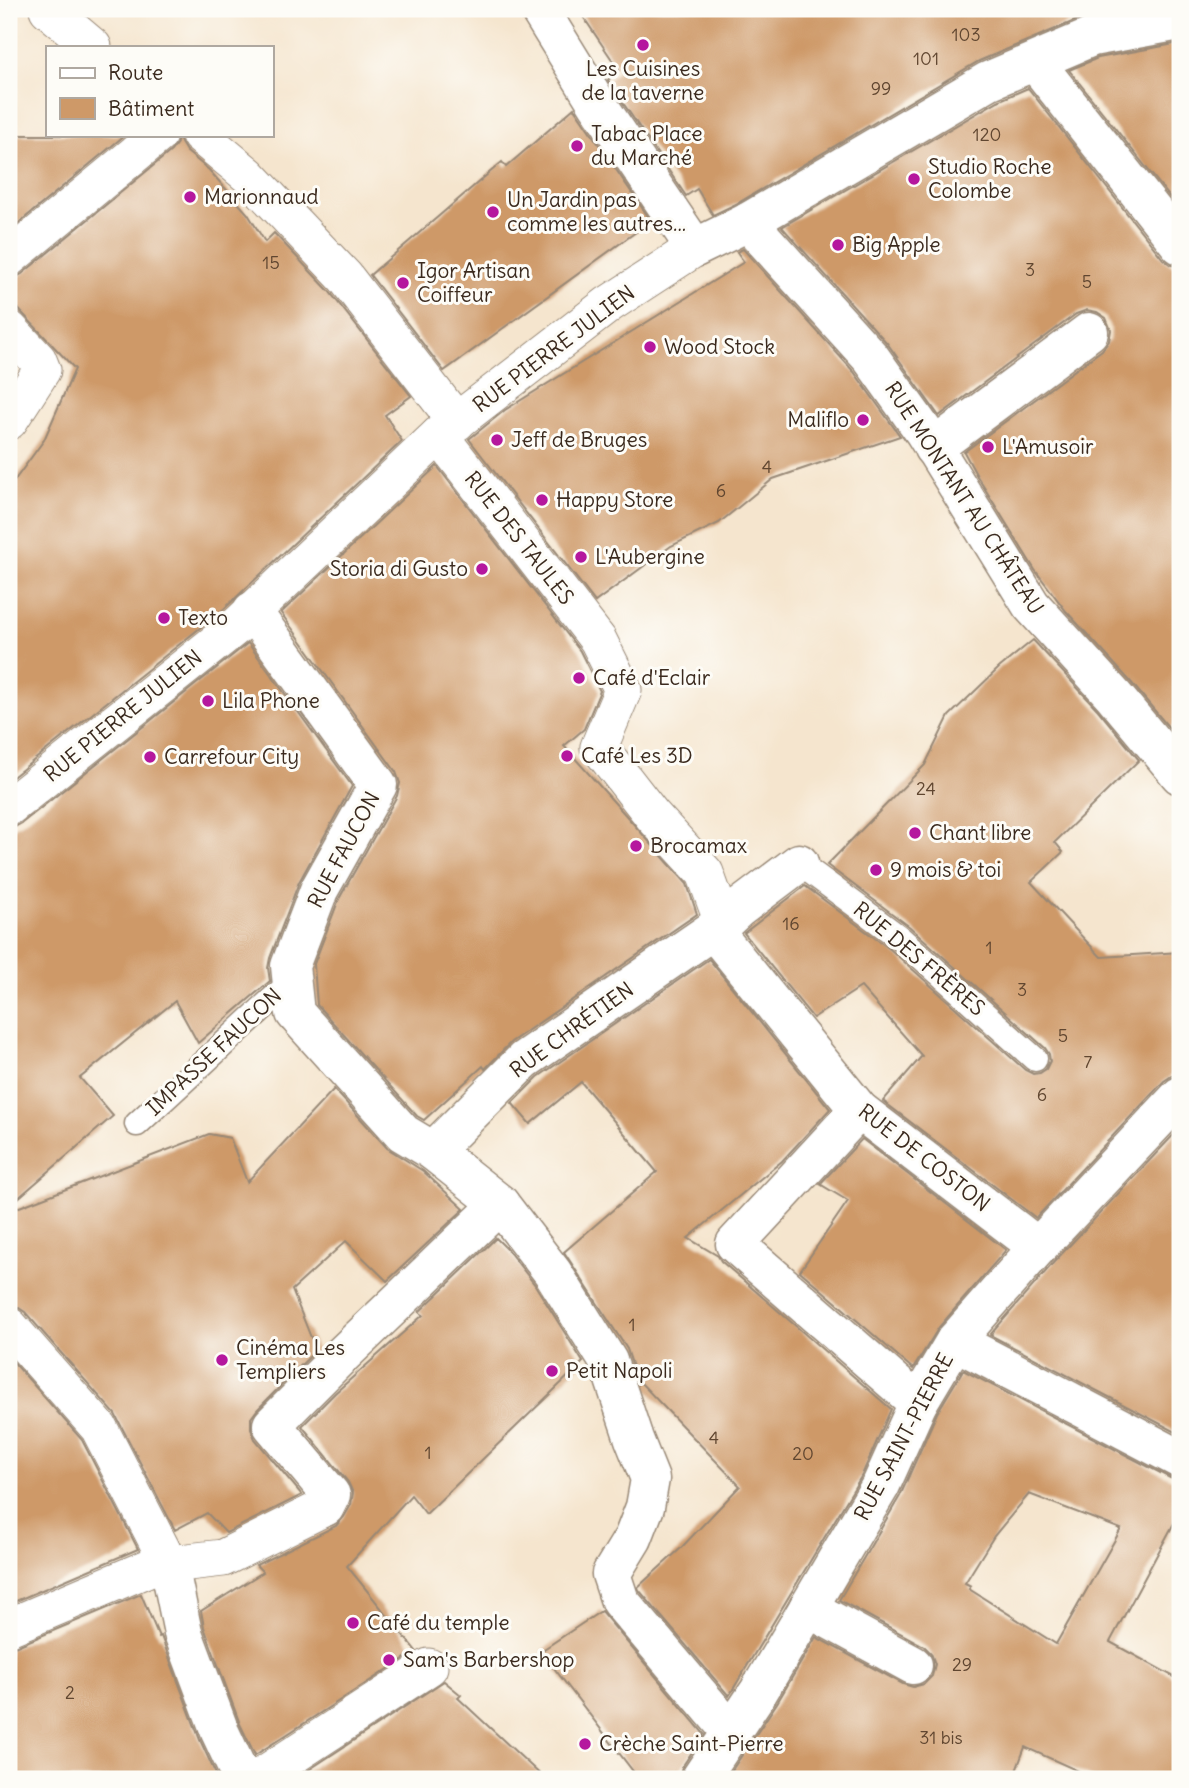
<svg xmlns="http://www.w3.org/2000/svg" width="1189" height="1788" viewBox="0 0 1189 1788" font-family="Delius,sans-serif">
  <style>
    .building { fill: #ce9968; fill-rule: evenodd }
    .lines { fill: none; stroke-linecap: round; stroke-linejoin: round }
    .service-casing { stroke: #988876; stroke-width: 27 }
    .pedestrian-casing { stroke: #988876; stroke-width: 39 }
    .minor-casing { stroke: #988876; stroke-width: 41 }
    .service { stroke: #fff; stroke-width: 24 }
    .pedestrian { stroke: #fff; stroke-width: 37 }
    .minor { stroke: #fff; stroke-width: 38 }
    .poi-dot { fill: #b5179e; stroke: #fdfcf7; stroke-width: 2.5 }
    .labels { text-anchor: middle; stroke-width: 6; stroke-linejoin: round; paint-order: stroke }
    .number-label { font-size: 18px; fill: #604630 }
    .poi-label { font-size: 21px; fill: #3b2a1e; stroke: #fdfcf7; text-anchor: start }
    .street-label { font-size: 21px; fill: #3b2a1e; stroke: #fdfcf7 }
  </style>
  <rect width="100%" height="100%" fill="#fdfcf7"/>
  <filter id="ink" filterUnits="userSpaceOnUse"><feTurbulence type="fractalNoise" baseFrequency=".0143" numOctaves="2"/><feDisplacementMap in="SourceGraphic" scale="14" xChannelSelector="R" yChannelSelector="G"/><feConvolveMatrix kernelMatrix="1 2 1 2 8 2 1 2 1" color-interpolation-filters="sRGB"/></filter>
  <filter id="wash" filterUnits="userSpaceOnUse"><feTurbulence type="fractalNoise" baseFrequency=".00686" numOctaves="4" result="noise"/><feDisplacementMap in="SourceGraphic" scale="28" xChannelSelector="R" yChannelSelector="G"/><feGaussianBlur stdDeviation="1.57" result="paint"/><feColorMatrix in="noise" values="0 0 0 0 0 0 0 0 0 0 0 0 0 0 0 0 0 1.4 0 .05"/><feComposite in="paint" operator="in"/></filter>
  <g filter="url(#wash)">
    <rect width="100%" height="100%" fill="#f5e5ce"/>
    <g id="blocks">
      <g class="building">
        <polygon points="578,9 1125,9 1084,17 979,61 738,203 713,215 697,189 686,196 615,91 608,80 619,70"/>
        <polygon points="1180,43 1180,210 1069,70 1098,58"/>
        <polygon points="1028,88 1163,259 1171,265 1180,266 1180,720 1170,729 1130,681 1066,611 1035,570 977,476 964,452 1102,350 1109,341 1111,330 1106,318 1097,312 1087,310 1076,314 939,416 887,343 782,227 998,101"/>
        <polygon points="574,108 651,221 444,371 370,275 502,162 506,167"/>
        <polygon points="9,135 125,135 9,231"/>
        <polygon points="178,135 181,143 186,151 209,170 248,214 265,242 274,233 329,291 411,396 385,415 402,441 225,608 9,780 9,488 44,440 75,369 9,299 9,278 13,279 22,274 171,151 177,143"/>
        <polygon points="743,249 854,372 900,436 773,479 719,523 671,546 595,602 469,439 505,410 744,262 737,252"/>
        <polygon points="437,466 580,651 600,691 584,729 564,746 687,884 697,914 511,1042 485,1069 483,1066 424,1120 417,1116 317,1005 314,964 339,899 397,796 400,783 396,772 281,613"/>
        <polygon points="1033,640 1098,710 1139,760 1055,842 1063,852 1031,882 1101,957 1180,952 1180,1075 1173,1075 1164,1081 1036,1218 883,1101 922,1056 861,987 813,1018 744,933 805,886 891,950 1025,1070 1033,1074 1040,1073 1046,1069 1050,1061 1049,1054 1045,1048 910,927 827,865 925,765 949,716 999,668"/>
        <polygon points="248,643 352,786 299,882 270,958 268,968 270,981 198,1043 175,1001 80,1078 113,1116 9,1206 9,827 13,828 22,823"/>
        <polygon points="709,959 830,1109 782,1161 688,1238 718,1256 721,1261 891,1409 862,1475 729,1696 639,1590 638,1587 680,1549 740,1486 637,1379 627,1349 564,1252 657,1172 581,1082 530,1124 512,1103 538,1077"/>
        <polygon points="334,1089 387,1148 423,1171 464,1209 387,1281 346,1241 292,1290 316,1350 257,1410 251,1418 251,1429 255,1439 302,1495 226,1533 207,1513 175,1530 115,1414 25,1312 16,1306 9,1306 9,1211 209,1134 230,1138 247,1182"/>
        <polygon points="1180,1128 1180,1434 990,1335 1054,1262"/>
        <polygon points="862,1139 1006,1250 939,1327 913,1369 800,1271 848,1201 820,1184"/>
        <polygon points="496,1238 506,1248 535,1285 583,1362 426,1514 411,1495 347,1566 416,1651 255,1755 240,1724 204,1627 201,1611 263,1572 256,1565 336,1526 344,1517 351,1505 353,1493 348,1482 302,1426 335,1393 423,1315 419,1312"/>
        <polygon points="9,1357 82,1440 138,1549 9,1604"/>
        <path d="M963,1370L1170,1478L1180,1481V1512L1110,1642L1180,1680V1779H1096L1025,1747L1013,1779H726L777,1703L816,1637L903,1684L913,1687L924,1684L932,1676L935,1664L931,1653L924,1646L839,1600L900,1496L937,1413ZM1029,1494L1121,1529L1056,1644L969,1589L971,1586L965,1583L994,1536Z"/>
        <polygon points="141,1594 159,1637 161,1636 200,1740 218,1779 9,1779 9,1648 17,1646"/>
        <polygon points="601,1611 704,1734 682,1767 678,1779 639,1779 541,1651"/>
        <polygon points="444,1681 461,1695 458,1698 545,1779 295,1779"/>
      </g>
    </g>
  </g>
  <g filter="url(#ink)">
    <use href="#blocks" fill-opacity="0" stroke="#988876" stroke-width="2"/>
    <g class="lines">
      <g class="service-casing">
        <g id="service">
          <polyline points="799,863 900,938 1035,1059"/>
          <polyline points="137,1124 292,981"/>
        </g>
      </g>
      <g class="pedestrian-casing">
        <g id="pedestrian">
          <polyline points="48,9 93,47"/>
          <polyline points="200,135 248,175 345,277 457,422"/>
          <polyline points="9,258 158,135"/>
          <polyline points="9,329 38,360 42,370 9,421"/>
          <polyline points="439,435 598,640 623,690 599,747 652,815 705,873 723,923"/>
          <polyline points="9,807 239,624 439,435 609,304 695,248"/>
          <polyline points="9,1326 99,1428 169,1564"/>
          <polyline points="9,1627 153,1566 223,1558 325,1507"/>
          <polyline points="257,1779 429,1667"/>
        </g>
      </g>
      <g class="minor-casing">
        <g id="minor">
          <polyline points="539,9 597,103 695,248 748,222 988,81 1092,37 1180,21"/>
          <polyline points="1035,62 1180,245"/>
          <polyline points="748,222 871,358 924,432 1031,605 1114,696 1180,775"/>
          <polyline points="933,448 1089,332"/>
          <polyline points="252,611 378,785 319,890 290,966 295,1013 403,1133 433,1151 500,1204 553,1273 608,1361 634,1439 650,1479 645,1507 633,1538 611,1574 620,1601 731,1732"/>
          <polyline points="713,930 859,1110 1038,1247"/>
          <polyline points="859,1110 735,1244 918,1403"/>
          <polyline points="433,1151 524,1060 723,923 738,909 799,863"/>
          <polyline points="955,1341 1180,1459"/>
          <polyline points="325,1507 331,1495 272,1425 337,1360 500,1204"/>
          <polyline points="169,1564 183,1633 220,1732 242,1779"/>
          <polyline points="808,1608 913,1665"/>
          <polyline points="700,1779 759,1691 881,1485 918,1403 955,1341 1038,1247 1180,1096"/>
        </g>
      </g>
      <use href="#service" class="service"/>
      <use href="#pedestrian" class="pedestrian"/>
      <use href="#minor" class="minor"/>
    </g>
  </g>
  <g class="poi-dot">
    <circle cx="643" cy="45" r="7"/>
    <circle cx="577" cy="146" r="7"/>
    <circle cx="914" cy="179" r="7"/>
    <circle cx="190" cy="197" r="7"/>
    <circle cx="493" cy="212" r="7"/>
    <circle cx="838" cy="245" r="7"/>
    <circle cx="403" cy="283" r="7"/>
    <circle cx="650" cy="347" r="7"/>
    <circle cx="863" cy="420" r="7"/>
    <circle cx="497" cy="440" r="7"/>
    <circle cx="988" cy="447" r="7"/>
    <circle cx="542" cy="500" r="7"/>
    <circle cx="581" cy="557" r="7"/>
    <circle cx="482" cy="569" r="7"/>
    <circle cx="164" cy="618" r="7"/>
    <circle cx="579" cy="678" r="7"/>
    <circle cx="208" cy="701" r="7"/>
    <circle cx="567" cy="756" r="7"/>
    <circle cx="150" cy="757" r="7"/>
    <circle cx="915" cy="833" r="7"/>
    <circle cx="636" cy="846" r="7"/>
    <circle cx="876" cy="870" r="7"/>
    <circle cx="222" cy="1360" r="7"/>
    <circle cx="552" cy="1371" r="7"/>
    <circle cx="353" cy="1623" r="7"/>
    <circle cx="389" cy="1660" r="7"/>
    <circle cx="585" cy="1744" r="7"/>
  </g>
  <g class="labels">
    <g class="number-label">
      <text x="966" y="41">103</text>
      <text x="926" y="65">101</text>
      <text x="881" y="95">99</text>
      <text x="987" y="141">120</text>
      <text x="271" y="269">15</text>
      <text x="1030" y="276">3</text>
      <text x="1087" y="288">5</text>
      <text x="767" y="473">4</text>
      <text x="721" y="497">6</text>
      <text x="926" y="795">24</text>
      <text x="791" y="930">16</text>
      <text x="989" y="954">1</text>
      <text x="1022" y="996">3</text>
      <text x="1063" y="1042">5</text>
      <text x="1088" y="1068">7</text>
      <text x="1042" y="1101">6</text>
      <text x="632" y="1331">1</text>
      <text x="714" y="1444">4</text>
      <text x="428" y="1459">1</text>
      <text x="803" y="1460">20</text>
      <text x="962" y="1671">29</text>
      <text x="70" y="1699">2</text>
      <text x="941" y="1744">31 bis</text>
    </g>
    <g class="poi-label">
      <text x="643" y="76" text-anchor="middle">Les Cuisines<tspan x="643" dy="24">de la taverne</tspan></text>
      <text x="591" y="141">Tabac Place<tspan x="591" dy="24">du Marché</tspan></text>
      <text x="928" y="174">Studio Roche<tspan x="928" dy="24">Colombe</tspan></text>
      <text x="204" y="204">Marionnaud</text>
      <text x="507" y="207">Un Jardin pas<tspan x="507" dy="24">comme les autres...</tspan></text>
      <text x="852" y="252">Big Apple</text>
      <text x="417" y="278">Igor Artisan<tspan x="417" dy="24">Coiffeur</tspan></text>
      <text x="664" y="354">Wood Stock</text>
      <text x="849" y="427" text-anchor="end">Maliflo</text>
      <text x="511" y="447">Jeff de Bruges</text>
      <text x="1002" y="454">L'Amusoir</text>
      <text x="556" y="507">Happy Store</text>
      <text x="595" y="564">L'Aubergine</text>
      <text x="468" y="576" text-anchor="end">Storia di Gusto</text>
      <text x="178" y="625">Texto</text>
      <text x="593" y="685">Café d'Eclair</text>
      <text x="222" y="708">Lila Phone</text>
      <text x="581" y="763">Café Les 3D</text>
      <text x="164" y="764">Carrefour City</text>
      <text x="929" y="840">Chant libre</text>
      <text x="650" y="853">Brocamax</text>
      <text x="890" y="877">9 mois &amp; toi</text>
      <text x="236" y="1355">Cinéma Les<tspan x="236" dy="24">Templiers</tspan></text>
      <text x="566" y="1378">Petit Napoli</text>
      <text x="367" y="1630">Café du temple</text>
      <text x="403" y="1667">Sam's Barbershop</text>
      <text x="599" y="1751">Crèche Saint-Pierre</text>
    </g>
    <g class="street-label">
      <text transform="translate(554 349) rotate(-37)" y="7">RUE PIERRE JULIEN</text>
      <text transform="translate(964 498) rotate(57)" y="7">RUE MONTANT AU CHÂTEAU</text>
      <text transform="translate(519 538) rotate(52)" y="7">RUE DES TAULES</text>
      <text transform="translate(123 716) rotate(-39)" y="7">RUE PIERRE JULIEN</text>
      <text transform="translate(344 850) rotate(-62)" y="7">RUE FAUCON</text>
      <text transform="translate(919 959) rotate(40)" y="7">RUE DES FRÈRES</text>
      <text transform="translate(572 1030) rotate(-36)" y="7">RUE CHRÉTIEN</text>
      <text transform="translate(214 1052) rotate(-43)" y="7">IMPASSE FAUCON</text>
      <text transform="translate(924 1158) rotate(38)" y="7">RUE DE COSTON</text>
      <text transform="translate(904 1437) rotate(-62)" y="7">RUE SAINT-PIERRE</text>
    </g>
  </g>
  <rect width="1189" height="1788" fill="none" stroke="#fdfcf7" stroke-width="35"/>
  <rect x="46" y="46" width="228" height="91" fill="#fdfcf7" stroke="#afa8a0" stroke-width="2"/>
  <rect x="60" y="68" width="35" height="10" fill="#ffffff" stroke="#afa8a0" stroke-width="2"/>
  <text x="108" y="80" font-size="21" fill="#3b2a1e">Route</text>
  <rect x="60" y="98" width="35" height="21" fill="#ce9968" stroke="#afa8a0" stroke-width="2"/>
  <text x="108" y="116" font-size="21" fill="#3b2a1e">Bâtiment</text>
</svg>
